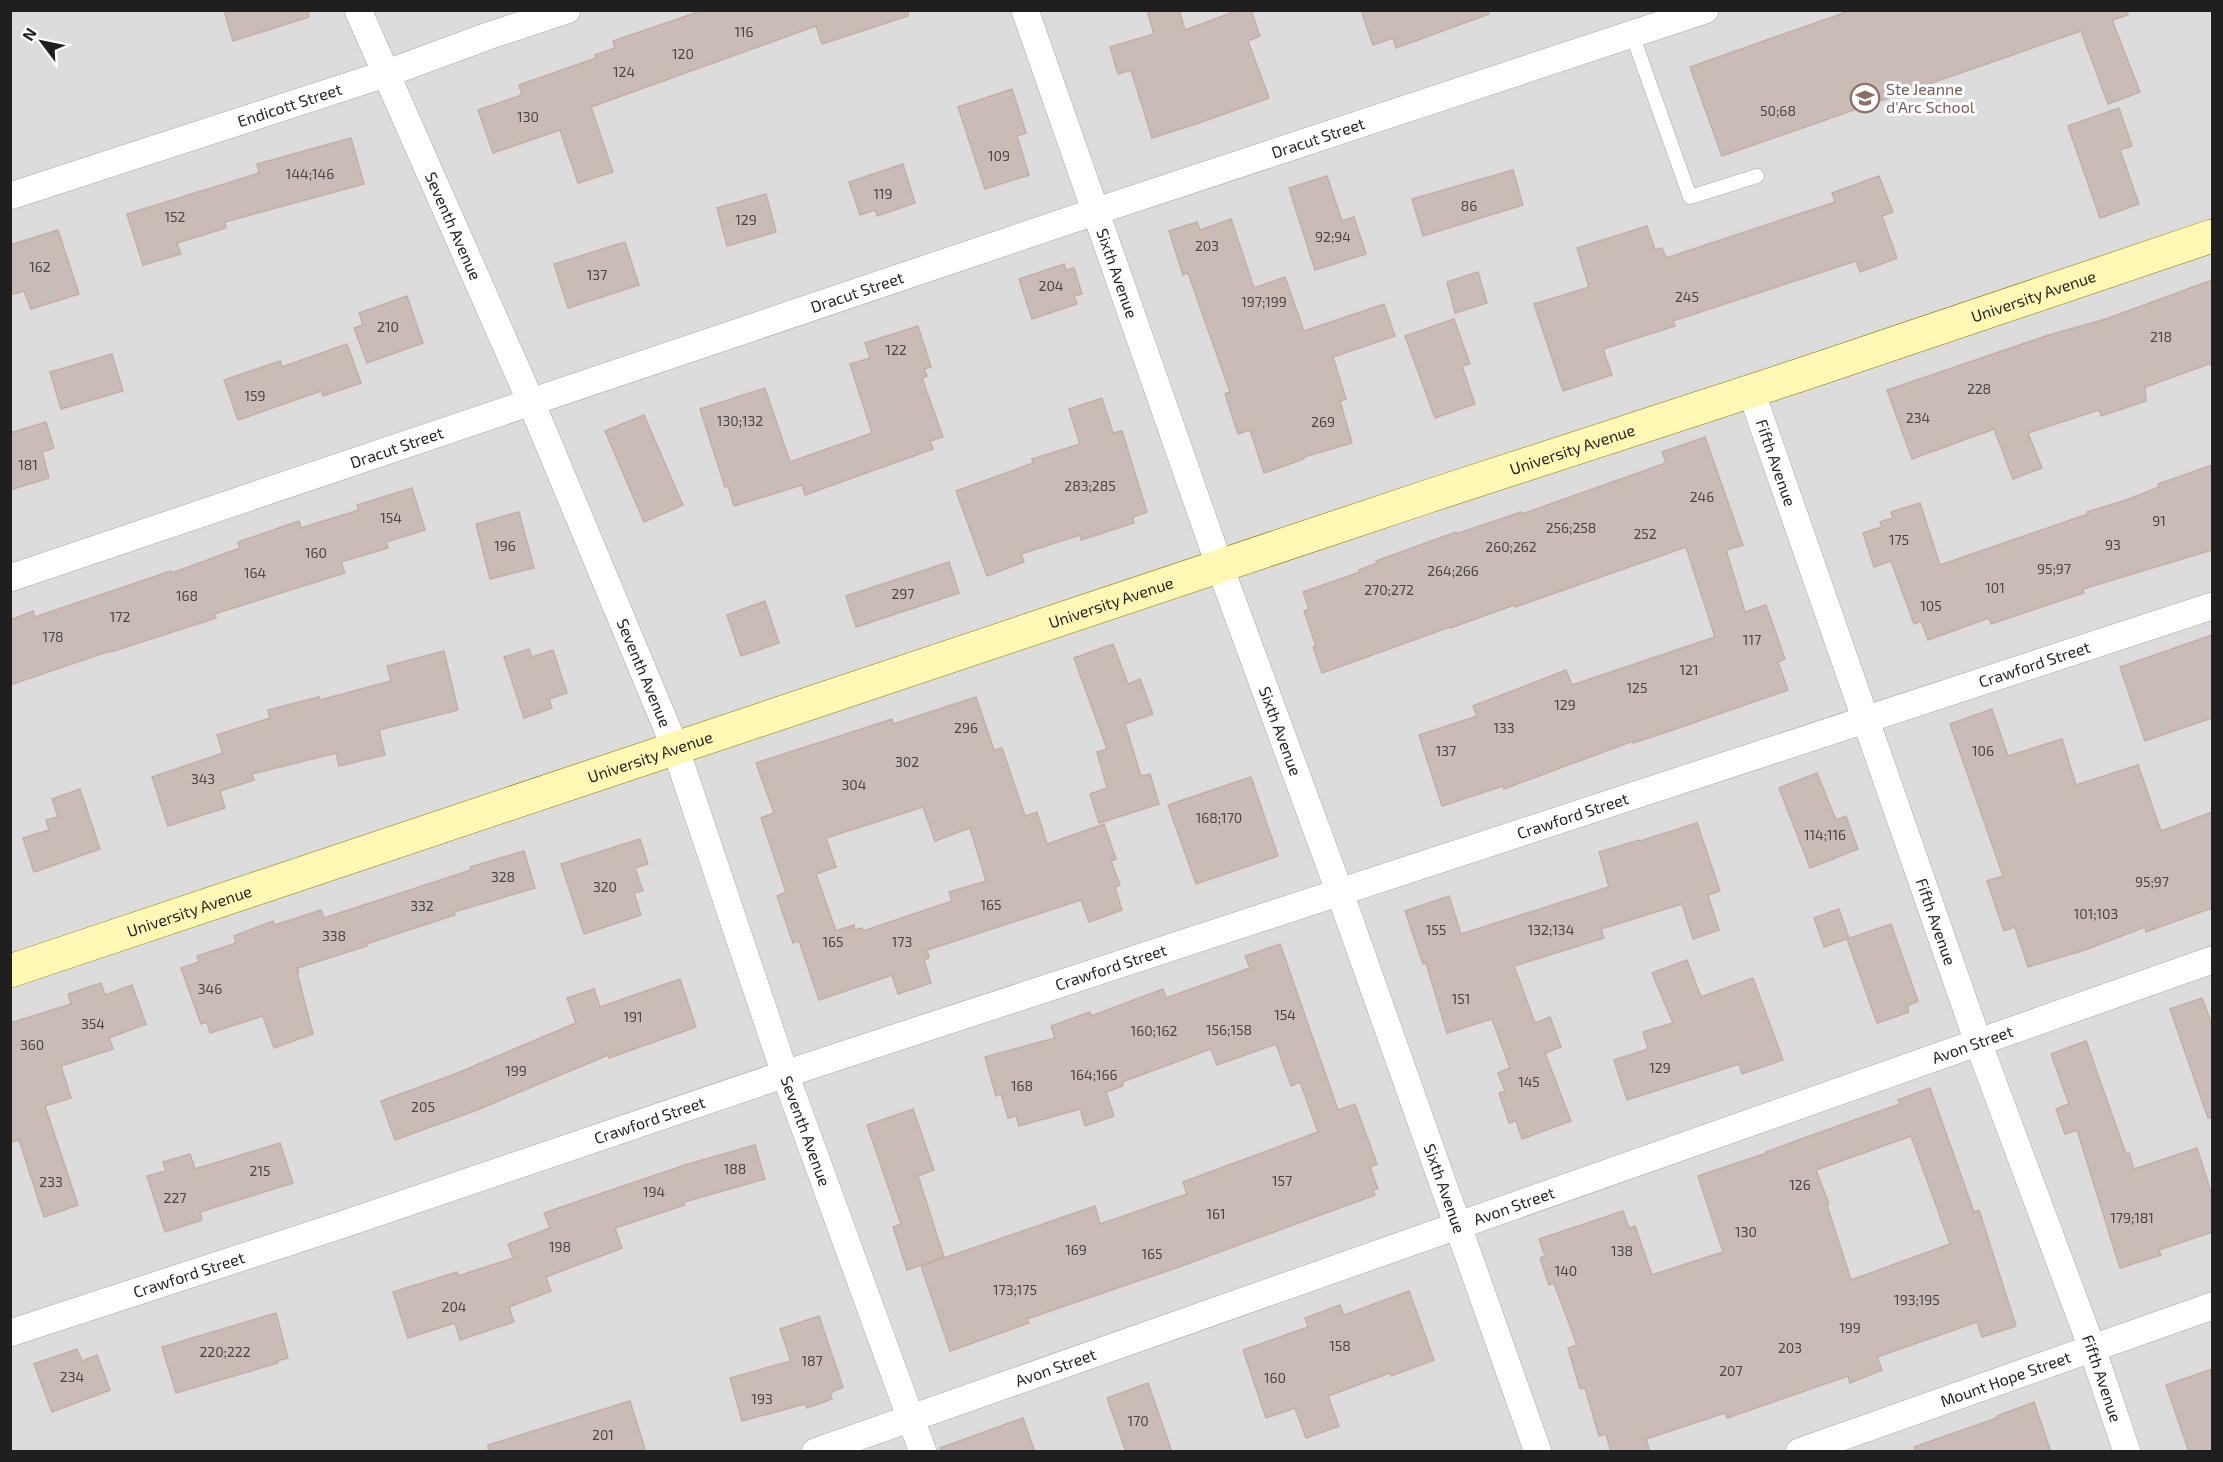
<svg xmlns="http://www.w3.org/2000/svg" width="2223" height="1462" viewBox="0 0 2223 1462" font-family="'Exo 2',sans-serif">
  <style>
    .residential { fill: #dddcdc }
    .building { fill: #c9bcb7; stroke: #c4aea5; stroke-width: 1.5; fill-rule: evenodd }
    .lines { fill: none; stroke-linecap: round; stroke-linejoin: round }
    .lane-casing { stroke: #a6a6a6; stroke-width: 15 }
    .street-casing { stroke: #a6a6a6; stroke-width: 28 }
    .secondary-casing { stroke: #7c7900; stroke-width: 34 }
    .lane { stroke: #fff; stroke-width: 14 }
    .street { stroke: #fff; stroke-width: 27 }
    .secondary { stroke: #fff8b4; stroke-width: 33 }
    .labels { text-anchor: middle; stroke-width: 6; stroke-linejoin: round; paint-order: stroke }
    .number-label { font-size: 14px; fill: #4a4645 }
    .education-label { font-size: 16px; fill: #785e54; stroke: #fff; text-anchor: start }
    .street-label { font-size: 16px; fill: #1f1f1f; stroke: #fff }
  </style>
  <rect width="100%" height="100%" fill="#f1ebe4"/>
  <rect class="residential" x="11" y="11" width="2201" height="1440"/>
  <g class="building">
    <polygon points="224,10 308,10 309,17 233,41"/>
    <polygon points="704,10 908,10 908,16 822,44 816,26 591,107 613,172 578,183 560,130 493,153 478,110 522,95 519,85 596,58 595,55 615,48 613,41"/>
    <polygon points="1147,10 1179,10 1185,30 1239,10 1251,10 1260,36 1248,41 1269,98 1199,123 1152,138 1131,70 1118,74 1110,47 1154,34"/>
    <polygon points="1361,10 1488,10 1489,14 1396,48 1393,38 1373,45"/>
    <polygon points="1852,10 2127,10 2128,15 2112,20 2140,92 2108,104 2081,31 1722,156 1690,67"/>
    <polygon points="1012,89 1026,133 1017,136 1029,175 985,189 958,107"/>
    <polygon points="2119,108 2132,146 2120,150 2139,204 2100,218 2068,126"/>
    <polygon points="351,138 364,184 225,222 226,228 177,243 181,254 143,265 127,214 259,173 257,164"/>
    <polygon points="903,164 915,203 877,216 875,210 860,215 849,182"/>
    <polygon points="1513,170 1523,205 1423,236 1412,199"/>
    <polygon points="1327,176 1342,221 1354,217 1366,254 1315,270 1289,188"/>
    <polygon points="1879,176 1893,212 1882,216 1897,258 1860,272 1856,261 1673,321 1675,326 1603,349 1612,375 1563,391 1534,304 1589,287 1577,248 1647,226 1655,250 1662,248 1666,258 1835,202 1832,193"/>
    <polygon points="766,194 776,232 727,246 717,208"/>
    <polygon points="1231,219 1254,288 1285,277 1304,331 1384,304 1395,336 1333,357 1346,399 1340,401 1352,443 1304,457 1304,459 1264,473 1250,430 1238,434 1225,394 1230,392 1188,273 1183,275 1169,231 1197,222 1200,230"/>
    <polygon points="58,230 79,294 31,309 24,291 10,295 10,245"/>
    <polygon points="625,242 639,285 568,308 554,264"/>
    <polygon points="1064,264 1066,270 1074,268 1082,294 1074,296 1077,304 1032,319 1019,279"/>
    <polygon points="1478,272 1487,303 1455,313 1447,282"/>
    <polygon points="2212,280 2212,363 2145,387 2146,401 2101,416 2099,410 2028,433 2042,468 2013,479 1994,429 1912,459 1887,390 2049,335 2106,319"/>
    <polygon points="407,296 423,343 367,363 354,328 363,325 359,313"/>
    <polygon points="1454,319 1470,364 1462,366 1475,404 1435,418 1405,336"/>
    <polygon points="918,326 931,367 924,369 927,376 922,378 943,437 930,441 933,449 805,495 802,485 734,506 728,486 725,487 700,409 765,388 790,462 872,433 850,364 870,358 865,343"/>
    <polygon points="347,344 361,383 323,396 321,391 238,420 224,380 280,361 282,367"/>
    <polygon points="112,354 123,391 61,409 50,372"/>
    <polygon points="1102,398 1113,433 1122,431 1147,512 1133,517 1134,523 1081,540 1080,535 1021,554 1024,562 987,576 956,491 1033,463 1032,459 1080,444 1069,409"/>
    <polygon points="644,415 683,505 644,522 605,431"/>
    <polygon points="46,422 54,448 42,452 49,478 10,490 10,433"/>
    <polygon points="1705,437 1743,545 1726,550 1745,612 1766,605 1785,659 1778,662 1788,690 1667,732 1633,743 1633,741 1504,789 1503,786 1442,806 1419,735 1477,716 1473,706 1566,670 1572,685 1715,637 1686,547 1515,607 1514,605 1451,628 1450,627 1322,673 1313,647 1316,646 1304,611 1309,609 1303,592 1360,572 1359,570 1377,563 1376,561 1456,532 1456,534 1521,512 1522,514 1666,463 1662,452"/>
    <polygon points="2212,465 2212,550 2083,589 2084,593 1991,624 1989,618 1928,640 1921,621 1914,624 1891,561 1874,567 1863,533 1882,527 1880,522 1893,518 1891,512 1920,503 1940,565 2088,514 2087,512 2129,499 2159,487 2158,484"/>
    <polygon points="412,488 425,530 386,542 388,548 341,562 345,573 214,614 216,618 111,652 110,651 10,685 10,620 33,611 35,617 171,571 172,573 240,548 238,542 299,521 301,528 359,510 357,505"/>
    <polygon points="519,512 534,568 490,579 476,524"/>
    <polygon points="949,562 959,593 856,627 846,596"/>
    <polygon points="765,601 779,643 741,656 727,615"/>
    <polygon points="2212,635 2212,718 2145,741 2120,667"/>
    <polygon points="1113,644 1128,684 1140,679 1153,714 1125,724 1141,776 1150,774 1159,804 1099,823 1090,794 1107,788 1097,752 1107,749 1074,658"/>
    <polygon points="529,649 532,657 553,650 567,693 549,699 552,708 524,718 504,657"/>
    <polygon points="444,651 458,710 379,730 385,755 339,766 336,753 252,774 254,780 220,791 225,808 168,826 152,777 223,753 217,735 270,718 268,710 319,697 320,700 391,681 387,666"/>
    <path d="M976,697L994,750L1002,748L1025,816L1037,812L1047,844L1104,824L1116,859L1111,861L1120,885L1115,887L1122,910L1089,922L1081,900L927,950L929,958L924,960L931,983L898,994L892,975L819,1000L799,941L793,943L777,896L786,892L761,818L774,813L756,763L892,719L893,724ZM923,807L935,841L970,828L986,881L949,892L952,901L863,931L862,928L855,930L854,925L836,931L816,874L836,867L826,838Z"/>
    <polygon points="1992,709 2008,756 2062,739 2076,785 2138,765 2161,831 2212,812 2212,908 2146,932 2145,927 2085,950 2028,967 2015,927 2004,931 1987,881 2003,876 1950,724"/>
    <polygon points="1817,773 1836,820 1846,816 1858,849 1810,868 1779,788"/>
    <polygon points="1251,777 1278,856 1196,884 1168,805"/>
    <polygon points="80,789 100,849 34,872 23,838 49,830 46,820 58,817 52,799"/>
    <polygon points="1697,823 1720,891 1708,895 1719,930 1693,939 1682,904 1601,929 1604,938 1514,966 1535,1023 1550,1017 1561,1047 1545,1053 1571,1121 1522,1139 1516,1121 1509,1123 1499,1093 1505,1091 1498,1073 1510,1068 1492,1019 1447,1033 1426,963 1423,964 1405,911 1449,896 1461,934 1609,887 1599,852 1639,840 1640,841"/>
    <polygon points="640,839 648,864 635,868 643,891 634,893 641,915 584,934 561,864"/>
    <polygon points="524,851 535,888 454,912 455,915 366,944 367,946 297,968 299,972 297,972 313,1034 274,1048 263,1016 210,1033 207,1022 201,1024 181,968 199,962 197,956 236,943 234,936 273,921 275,925 321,910 324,918 471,870 470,867"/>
    <polygon points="1839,909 1849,938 1824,947 1814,918"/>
    <polygon points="1891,924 1918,1001 1907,1006 1909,1012 1877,1023 1847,939"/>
    <polygon points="1280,944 1338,1110 1355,1104 1377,1164 1370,1167 1378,1189 1373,1190 1375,1195 1176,1268 1027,1319 1029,1323 950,1351 921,1266 1095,1206 1100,1224 1187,1194 1183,1182 1318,1132 1300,1082 1291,1086 1276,1044 1217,1065 1211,1049 1122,1082 1123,1086 1106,1092 1114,1116 1085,1126 1080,1109 1019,1126 1016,1116 1008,1118 1001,1094 996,1096 985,1057 1055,1038 1051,1026 1090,1012 1091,1016 1163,989 1166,998 1250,968 1245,956"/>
    <polygon points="1687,960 1701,997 1753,978 1783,1060 1742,1074 1739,1064 1627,1100 1614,1060 1648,1049 1643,1032 1673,1023 1652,973"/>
    <polygon points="680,979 696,1027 609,1058 608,1055 477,1110 395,1140 381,1101 450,1076 576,1023 567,998 594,989 600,1007"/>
    <polygon points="101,983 105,995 132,985 146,1024 109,1038 113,1049 61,1066 71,1098 45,1106 78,1205 44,1217 19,1140 10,1142 10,1023 71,1004 68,994"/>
    <polygon points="2202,998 2212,1025 2212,1117 2208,1118 2170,1009"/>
    <polygon points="2086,1041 2126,1154 2129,1153 2134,1169 2197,1148 2212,1195 2212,1232 2159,1250 2161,1255 2120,1268 2077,1130 2065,1134 2056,1109 2069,1104 2051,1054"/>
    <path d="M1930,1088L1974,1212L1979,1210L2016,1326L1982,1337L1977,1322L1877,1357L1882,1370L1850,1383L1848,1376L1727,1418L1725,1413L1646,1439L1650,1452H1611L1606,1434L1599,1436L1585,1388L1580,1389L1568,1348L1577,1345L1554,1283L1549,1285L1540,1258L1545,1256L1539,1239L1623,1211L1629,1228L1635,1226L1652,1275L1723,1252L1698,1176L1767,1153L1766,1152L1798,1140L1900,1104L1898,1100ZM1911,1136L1950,1244L1851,1280L1827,1205L1829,1204L1816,1170Z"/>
    <polygon points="913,1109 934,1170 918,1176 944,1257 907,1270 893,1227 901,1224 867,1125"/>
    <polygon points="280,1143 293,1183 200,1212 202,1220 165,1232 147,1176 166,1171 163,1162 190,1154 195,1169"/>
    <polygon points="755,1145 765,1179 684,1202 685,1205 615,1228 622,1248 546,1277 551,1291 509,1307 514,1322 460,1340 455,1323 408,1338 393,1292 457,1272 458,1276 513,1258 508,1244 550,1228 544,1213 685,1165"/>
    <polygon points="1409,1291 1434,1360 1391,1376 1390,1373 1328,1396 1339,1426 1306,1438 1295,1408 1266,1418 1243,1350 1308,1327 1305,1318 1340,1305 1344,1315"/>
    <polygon points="276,1313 288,1358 277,1361 278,1363 176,1393 162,1347"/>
    <polygon points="819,1316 843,1387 830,1393 832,1399 807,1408 805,1404 742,1421 730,1378 791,1361 780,1329"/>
    <polygon points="77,1349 82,1361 97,1355 110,1390 52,1412 34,1364"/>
    <polygon points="2212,1369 2212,1452 2189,1452 2166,1385"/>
    <polygon points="1148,1383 1172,1452 1126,1452 1107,1398"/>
    <polygon points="630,1401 646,1452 489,1452 488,1445"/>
    <polygon points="2034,1402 2051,1452 1915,1452 1914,1447 1997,1418 1997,1416"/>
    <polygon points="1023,1418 1035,1452 941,1452 940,1448"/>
  </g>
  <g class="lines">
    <g class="lane-casing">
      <polyline id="lane" points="1632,34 1690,197 1757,176"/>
    </g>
    <g class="street-casing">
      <g id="street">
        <path id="s1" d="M358,10L531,402L675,747L785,1074L923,1452"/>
        <path id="s2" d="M1025,10L1220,567L1340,893L1538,1452"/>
        <path id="s3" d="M10,196L385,74L488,36L567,10"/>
        <path id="s4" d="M1751,391L1978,1042L2092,1348L2127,1452"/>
        <path id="s5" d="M10,578L1097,211L1705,10"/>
        <path id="s6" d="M10,1333L347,1223L785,1074L2212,606"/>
        <path id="s7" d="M815,1452L2212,960"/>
        <path id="s8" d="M1799,1452L2212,1306"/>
      </g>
    </g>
    <g class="secondary-casing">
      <g id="secondary">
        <path id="s9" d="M10,971L1426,497L1800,375L2212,236"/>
      </g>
    </g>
    <use href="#lane" class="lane"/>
    <use href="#street" class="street"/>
    <use href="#secondary" class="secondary"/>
  </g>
  <defs>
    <g id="school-ring" transform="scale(1.5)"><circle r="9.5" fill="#fff" stroke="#8d6e63" stroke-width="1.5"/><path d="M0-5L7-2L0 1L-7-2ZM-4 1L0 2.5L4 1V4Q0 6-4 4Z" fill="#8d6e63"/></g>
  </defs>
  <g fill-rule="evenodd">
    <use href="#school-ring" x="1865" y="98"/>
  </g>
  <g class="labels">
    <g class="number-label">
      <text x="744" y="37">116</text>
      <text x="683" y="59">120</text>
      <text x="624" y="77">124</text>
      <text x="1778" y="116">50;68</text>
      <text x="528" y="122">130</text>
      <text x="999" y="161">109</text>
      <text x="310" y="179">144;146</text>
      <text x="883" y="199">119</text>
      <text x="1469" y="211">86</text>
      <text x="175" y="222">152</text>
      <text x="746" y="225">129</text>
      <text x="1333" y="242">92;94</text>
      <text x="1207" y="251">203</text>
      <text x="40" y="272">162</text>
      <text x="597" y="280">137</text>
      <text x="1051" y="291">204</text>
      <text x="1687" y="302">245</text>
      <text x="1264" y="307">197;199</text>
      <text x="388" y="332">210</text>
      <text x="2161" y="342">218</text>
      <text x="896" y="355">122</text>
      <text x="1979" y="394">228</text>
      <text x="255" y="401">159</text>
      <text x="1918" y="423">234</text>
      <text x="740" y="426">130;132</text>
      <text x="1323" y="427">269</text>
      <text x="28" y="470">181</text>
      <text x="1090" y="491">283;285</text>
      <text x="1702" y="502">246</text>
      <text x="391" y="523">154</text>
      <text x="2159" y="526">91</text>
      <text x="1571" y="533">256;258</text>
      <text x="1645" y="539">252</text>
      <text x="1899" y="545">175</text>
      <text x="2113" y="550">93</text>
      <text x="505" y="551">196</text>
      <text x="1511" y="552">260;262</text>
      <text x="316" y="558">160</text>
      <text x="2054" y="574">95;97</text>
      <text x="1453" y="576">264;266</text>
      <text x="255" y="578">164</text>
      <text x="1995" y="593">101</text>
      <text x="1389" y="595">270;272</text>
      <text x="903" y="599">297</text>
      <text x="187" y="601">168</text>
      <text x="1931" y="611">105</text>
      <text x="120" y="622">172</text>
      <text x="53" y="642">178</text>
      <text x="1752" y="645">117</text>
      <text x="1689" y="675">121</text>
      <text x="1637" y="693">125</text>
      <text x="1565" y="710">129</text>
      <text x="966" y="733">296</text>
      <text x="1504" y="733">133</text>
      <text x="1446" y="756">137</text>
      <text x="1983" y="756">106</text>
      <text x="907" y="767">302</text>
      <text x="203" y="784">343</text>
      <text x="854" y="790">304</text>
      <text x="1219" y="823">168;170</text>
      <text x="1825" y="840">114;116</text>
      <text x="503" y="882">328</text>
      <text x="2152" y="887">95;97</text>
      <text x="605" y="892">320</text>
      <text x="991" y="910">165</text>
      <text x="422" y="911">332</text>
      <text x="2096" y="919">101;103</text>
      <text x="1436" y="935">155</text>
      <text x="1551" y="935">132;134</text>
      <text x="334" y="941">338</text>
      <text x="833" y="947">165</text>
      <text x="902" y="947">173</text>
      <text x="210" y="994">346</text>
      <text x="1461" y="1004">151</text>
      <text x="1285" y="1020">154</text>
      <text x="633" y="1022">191</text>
      <text x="93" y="1029">354</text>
      <text x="1229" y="1035">156;158</text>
      <text x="1154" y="1036">160;162</text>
      <text x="32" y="1050">360</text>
      <text x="1660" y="1073">129</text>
      <text x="516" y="1076">199</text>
      <text x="1094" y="1080">164;166</text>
      <text x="1529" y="1087">145</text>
      <text x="1022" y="1091">168</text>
      <text x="423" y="1112">205</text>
      <text x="735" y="1174">188</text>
      <text x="260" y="1176">215</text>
      <text x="1282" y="1186">157</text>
      <text x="51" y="1187">233</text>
      <text x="1800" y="1190">126</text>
      <text x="654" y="1197">194</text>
      <text x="175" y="1203">227</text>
      <text x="1216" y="1219">161</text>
      <text x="2132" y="1223">179;181</text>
      <text x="1746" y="1237">130</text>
      <text x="560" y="1252">198</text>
      <text x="1076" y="1255">169</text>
      <text x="1622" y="1256">138</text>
      <text x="1152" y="1259">165</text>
      <text x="1566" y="1276">140</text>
      <text x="1015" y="1295">173;175</text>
      <text x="1917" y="1305">193;195</text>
      <text x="454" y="1312">204</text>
      <text x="1850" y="1333">199</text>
      <text x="1340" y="1351">158</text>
      <text x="1790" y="1353">203</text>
      <text x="225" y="1357">220;222</text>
      <text x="812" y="1366">187</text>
      <text x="1731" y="1376">207</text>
      <text x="72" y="1382">234</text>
      <text x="1275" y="1383">160</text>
      <text x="762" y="1404">193</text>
      <text x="1138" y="1426">170</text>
      <text x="603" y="1440">201</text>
    </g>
    <g class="education-label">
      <text x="1886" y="95">Ste Jeanne<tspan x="1886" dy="18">d'Arc School</tspan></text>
    </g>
    <g class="street-label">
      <text dy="6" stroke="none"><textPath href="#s3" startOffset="294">Endicott Street</textPath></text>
      <text dy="6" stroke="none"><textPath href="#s5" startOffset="1380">Dracut Street</textPath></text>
      <text dy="6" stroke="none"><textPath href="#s1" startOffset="236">Seventh Avenue</textPath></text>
      <text dy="6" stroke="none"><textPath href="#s2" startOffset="279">Sixth Avenue</textPath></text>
      <text dy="6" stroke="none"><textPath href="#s5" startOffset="894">Dracut Street</textPath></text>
      <text dy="6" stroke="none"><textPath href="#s9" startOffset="2133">University Avenue</textPath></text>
      <text dy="6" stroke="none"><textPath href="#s5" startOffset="408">Dracut Street</textPath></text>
      <text dy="6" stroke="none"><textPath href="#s9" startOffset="1647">University Avenue</textPath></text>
      <text dy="6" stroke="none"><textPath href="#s4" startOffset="76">Fifth Avenue</textPath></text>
      <text dy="6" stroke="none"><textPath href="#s9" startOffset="1161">University Avenue</textPath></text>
      <text dy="6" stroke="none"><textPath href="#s6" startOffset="2132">Crawford Street</textPath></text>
      <text dy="6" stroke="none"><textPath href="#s1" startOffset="722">Seventh Avenue</textPath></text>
      <text dy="6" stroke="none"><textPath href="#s2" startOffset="765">Sixth Avenue</textPath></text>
      <text dy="6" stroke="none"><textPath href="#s9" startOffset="675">University Avenue</textPath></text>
      <text dy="6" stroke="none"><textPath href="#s6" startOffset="1646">Crawford Street</textPath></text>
      <text dy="6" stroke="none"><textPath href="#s9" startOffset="189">University Avenue</textPath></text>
      <text dy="6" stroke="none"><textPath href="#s4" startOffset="562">Fifth Avenue</textPath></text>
      <text dy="6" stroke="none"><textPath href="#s6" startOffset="1160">Crawford Street</textPath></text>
      <text dy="6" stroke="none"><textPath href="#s7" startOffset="1227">Avon Street</textPath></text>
      <text dy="6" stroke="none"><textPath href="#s6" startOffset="674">Crawford Street</textPath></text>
      <text dy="6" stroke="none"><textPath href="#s1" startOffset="1208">Seventh Avenue</textPath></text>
      <text dy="6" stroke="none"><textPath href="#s2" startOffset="1251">Sixth Avenue</textPath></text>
      <text dy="6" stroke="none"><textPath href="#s7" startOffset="741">Avon Street</textPath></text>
      <text dy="6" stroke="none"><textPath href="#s6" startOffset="188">Crawford Street</textPath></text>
      <text dy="6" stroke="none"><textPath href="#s7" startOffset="255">Avon Street</textPath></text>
      <text dy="6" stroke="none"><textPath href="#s8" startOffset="219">Mount Hope Street</textPath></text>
      <text dy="6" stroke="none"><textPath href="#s4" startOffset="1048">Fifth Avenue</textPath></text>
    </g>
  </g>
  <rect width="2223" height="1462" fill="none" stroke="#1f1f1f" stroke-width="24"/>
  <g transform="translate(42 42) rotate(302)" stroke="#ffffff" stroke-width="4.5" paint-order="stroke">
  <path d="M0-4.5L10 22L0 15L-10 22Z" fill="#1f1f1f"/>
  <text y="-9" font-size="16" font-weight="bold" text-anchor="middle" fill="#1f1f1f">N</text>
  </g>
</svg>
